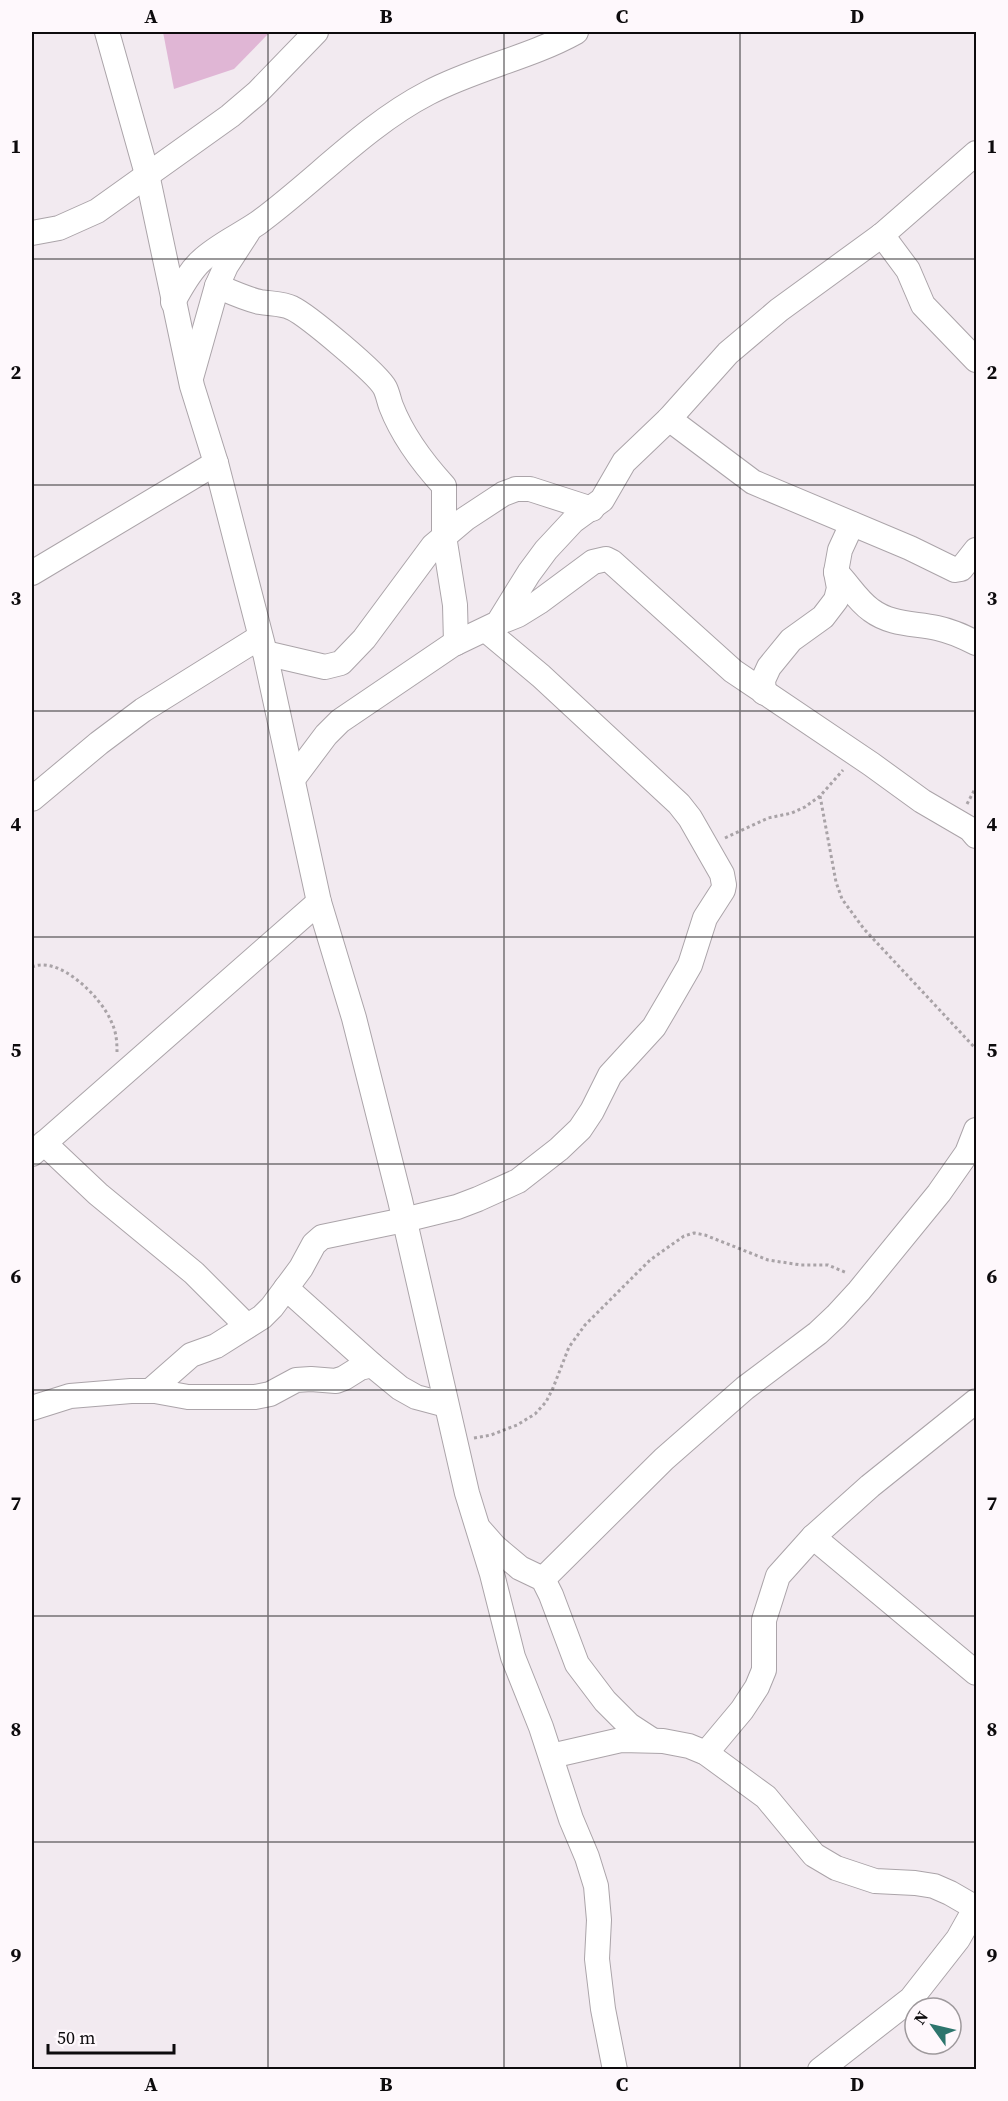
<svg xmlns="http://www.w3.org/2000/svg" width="1008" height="2101" viewBox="0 0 1008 2101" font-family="'Source Serif 4',serif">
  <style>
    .green { fill: #e0b6d5 }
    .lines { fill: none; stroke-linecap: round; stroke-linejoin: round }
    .minor-casing { stroke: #aba4a9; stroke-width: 26 }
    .path { stroke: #a9a3a7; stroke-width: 3; stroke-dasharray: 3 3; stroke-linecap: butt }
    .minor { stroke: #fff; stroke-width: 24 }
    .grid { fill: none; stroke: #0d0b0d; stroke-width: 1.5; stroke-opacity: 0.55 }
    .neatline { fill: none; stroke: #0d0b0d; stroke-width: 2 }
    .grid-label { font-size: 20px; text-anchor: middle; font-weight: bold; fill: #0d0b0d }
  </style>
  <rect width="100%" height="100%" fill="#f2eaf0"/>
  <polygon class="green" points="163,32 270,32 234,69 174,89"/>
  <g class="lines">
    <g class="minor-casing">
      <g id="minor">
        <polyline points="107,32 147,174 192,386 216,463 265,653 319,902 354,1018 400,1200 467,1493 492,1574 513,1657 541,1727 571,1819 587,1857 596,1886 599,1920 597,1959 603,2009 615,2070"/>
        <polyline points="32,233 59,228 97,211 230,116 257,93 316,32"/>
        <polyline points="882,235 908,270 923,305 976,360"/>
        <path d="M217,286C231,292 246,299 260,302C271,304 282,303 292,308C307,315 378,374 385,388C388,394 389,401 391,406C403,437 422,462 444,486V536L455,605L456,643"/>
        <path d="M173,302C181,288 189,272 201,261C218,245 239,236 258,223C314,182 366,125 428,93C475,68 529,58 576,32"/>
        <polyline points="191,378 217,286 226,266 248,232"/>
        <polyline points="669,419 753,482 910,548 955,570 961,569 976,550"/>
        <path d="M836,572C848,584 857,600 871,610C891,625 914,623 937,628C952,631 964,637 976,643"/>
        <polyline points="32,573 216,463"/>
        <polyline points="498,623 518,615 539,602 593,562 606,559 612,562 733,671 871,764 922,801 970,829 976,836"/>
        <polyline points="265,653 325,667 341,663 364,639 433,546 465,519 503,494 516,489 530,489 592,509"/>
        <polyline points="764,693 763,680 769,667 791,640 823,617 836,600 839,588 836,572 840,550 852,524"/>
        <polyline points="293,779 326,735 340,721 452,645 498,623 529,573 546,550 573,521 602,500 624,462 669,419 728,353 779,310 882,235 976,153"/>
        <polyline points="32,799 99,743 143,710 260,637"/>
        <polyline points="44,1143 98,1194 194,1273 247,1326"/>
        <polyline points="32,1154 319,902"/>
        <polyline points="286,1288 372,1365 400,1388 416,1397 446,1405"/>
        <polyline points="150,1391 191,1355 216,1346 262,1317 272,1307 301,1268 314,1244 322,1237 404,1220 457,1207 478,1199 518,1181 559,1149 580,1129 592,1111 610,1075 654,1027 671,998 690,965 705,918 723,890 724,885 722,874 690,818 679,804 541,676 486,630"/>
        <polyline points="32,1408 70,1396 131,1391 155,1391 188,1397 255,1397 270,1394 296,1380 311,1379 336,1381 344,1378 360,1368 372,1365"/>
        <polyline points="480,1530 495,1547 520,1568 543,1579 551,1595 577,1664 605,1701 629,1725 652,1740"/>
        <polyline points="813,1537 976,1673"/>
        <polyline points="543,1579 664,1459 745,1388 818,1333 836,1316 859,1291 939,1193 967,1153 976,1130"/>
        <polyline points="706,1753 742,1710 757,1687 764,1670 764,1620 778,1576 813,1537 870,1486 976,1401"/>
        <polyline points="551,1756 621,1740 663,1741 689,1746 706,1753 766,1797 814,1855 836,1868 875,1881 915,1883 934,1886 950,1893 976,1908"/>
        <polyline points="820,2070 911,1999 958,1939 976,1907"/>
      </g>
    </g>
    <g class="path">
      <polyline points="820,796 836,882 842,899 864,929 976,1049"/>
      <polyline points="967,804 976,787"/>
      <polyline points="725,838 768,818 792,813 805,807 820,796 843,770"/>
      <path d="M32,967C59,955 101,997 111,1021C116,1031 117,1040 117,1052"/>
      <polyline points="474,1438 491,1435 517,1425 535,1414 546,1402 553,1388 569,1347 585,1325 650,1260 684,1236 694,1233 705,1235 768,1260 801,1265 828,1265 847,1273"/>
    </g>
    <use href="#minor" class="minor"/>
  </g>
  <path class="grid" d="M268,32V2070M504,32V2070M740,32V2070M32,259H976M32,485H976M32,711H976M32,937H976M32,1164H976M32,1390H976M32,1616H976M32,1842H976"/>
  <rect width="1008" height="2101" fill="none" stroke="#fef8fc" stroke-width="66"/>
  <g transform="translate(933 2026) rotate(304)"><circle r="28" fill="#fef8fc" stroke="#9e999c" stroke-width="1.5"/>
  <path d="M0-4.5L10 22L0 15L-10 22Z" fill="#2d756d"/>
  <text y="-9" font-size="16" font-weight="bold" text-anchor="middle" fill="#0d0b0d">N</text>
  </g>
  <path d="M48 2044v9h126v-9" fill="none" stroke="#0d0b0d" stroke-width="3"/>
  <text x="57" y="2044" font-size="18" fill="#0d0b0d" stroke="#fef8fc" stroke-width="4.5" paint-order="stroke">50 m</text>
  <rect x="33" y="33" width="942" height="2035" class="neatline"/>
  <g class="grid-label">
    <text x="151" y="23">A</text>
    <text x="386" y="23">B</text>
    <text x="622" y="23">C</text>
    <text x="857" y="23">D</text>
    <text x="16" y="153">1</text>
    <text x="992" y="153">1</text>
    <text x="16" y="379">2</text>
    <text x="992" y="379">2</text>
    <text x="16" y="605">3</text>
    <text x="992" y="605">3</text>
    <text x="16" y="831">4</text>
    <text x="992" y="831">4</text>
    <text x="16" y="1057">5</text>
    <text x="992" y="1057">5</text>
    <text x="16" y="1283">6</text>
    <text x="992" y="1283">6</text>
    <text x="16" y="1510">7</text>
    <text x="992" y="1510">7</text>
    <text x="16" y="1736">8</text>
    <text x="992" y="1736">8</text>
    <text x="16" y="1962">9</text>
    <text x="992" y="1962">9</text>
    <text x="151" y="2091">A</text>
    <text x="386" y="2091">B</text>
    <text x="622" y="2091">C</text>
    <text x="857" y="2091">D</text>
  </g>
</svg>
